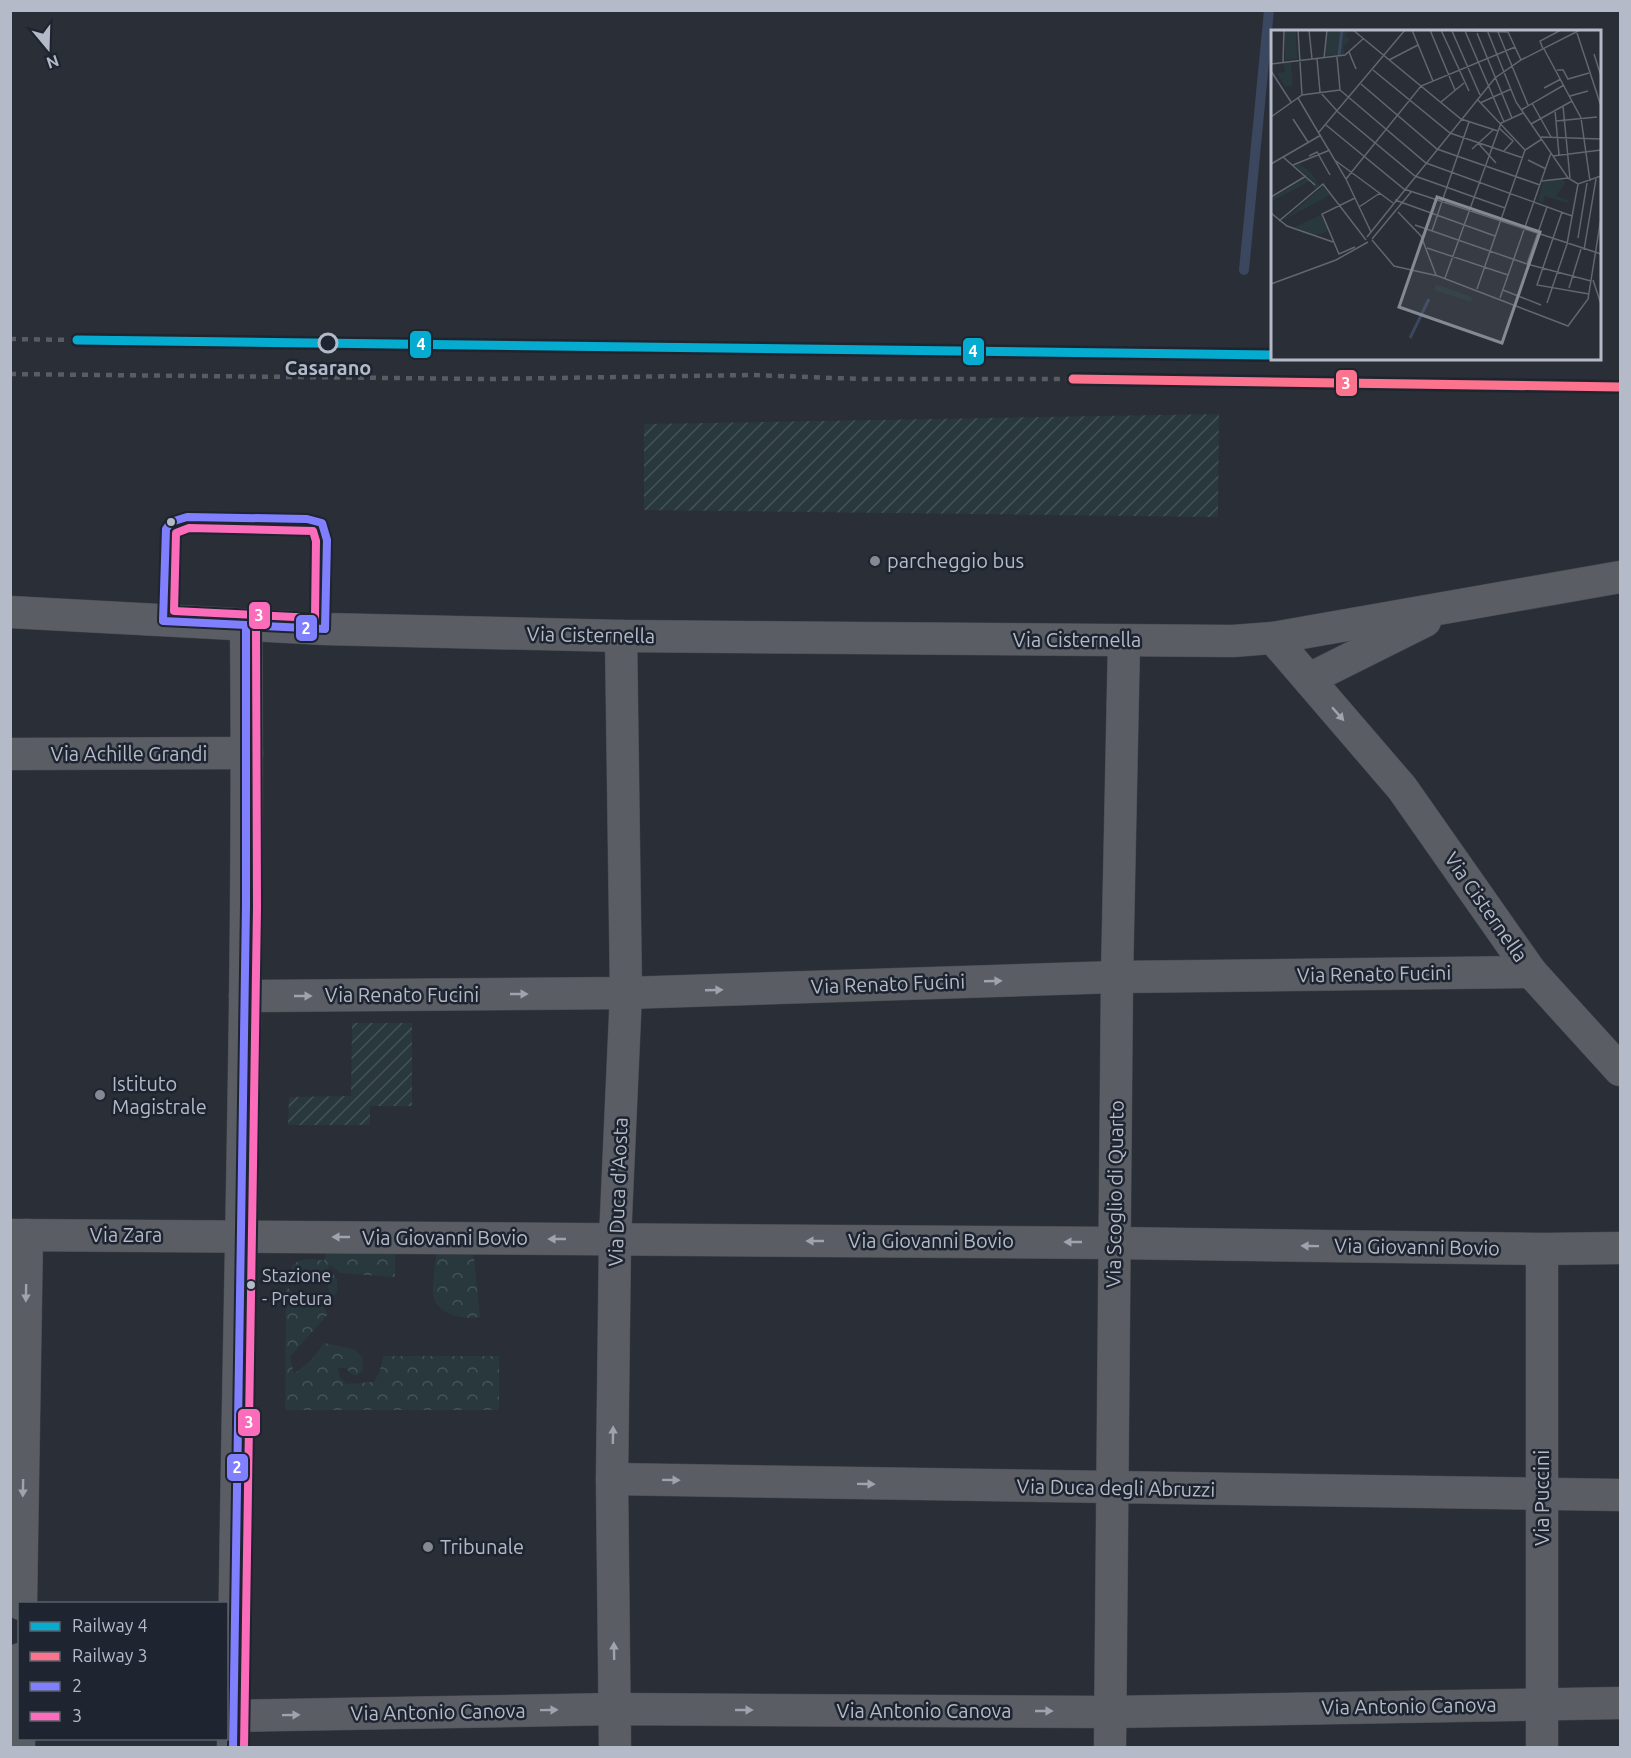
<svg xmlns="http://www.w3.org/2000/svg" width="1631" height="1758" viewBox="0 0 1631 1758" font-family="Ubuntu,sans-serif">
  <style>
    .park { fill: url(#park-crowns) }
    .garden { fill: url(#garden-furrows) }
    .lines { fill: none; stroke-linecap: round; stroke-linejoin: round }
    .stream { stroke: #3a475f; stroke-width: 10 }
    .minor-casing { stroke: #46494f; stroke-width: 33 }
    .minor { stroke: #5a5d64; stroke-width: 32 }
    .rail { stroke: #595c62; stroke-width: 4.5; stroke-dasharray: 6 6; stroke-linecap: butt }
    .bus-1-casing { stroke: #1e2430; stroke-width: 12 }
    .bus-2-casing { stroke: #1e2430; stroke-width: 12 }
    .bus-1 { stroke: #8080ff; stroke-width: 8 }
    .bus-2 { stroke: #fb6dba; stroke-width: 8 }
    .rail-1-casing { stroke: #1e2430; stroke-width: 14 }
    .rail-2-casing { stroke: #1e2430; stroke-width: 14 }
    .rail-1 { stroke: #06acd0; stroke-width: 9 }
    .rail-2 { stroke: #fc738d; stroke-width: 9 }
    .oneway { fill: #9ea3ae }
    .stop-dot { fill: #1e2430; stroke: #b4bac7; stroke-width: 3 }
    .bus-dot { fill: #b4bac7; stroke: #1e2430; stroke-width: 2 }
    .poi-dot { fill: #848994; stroke: #1e2430; stroke-width: 2 }
    .labels { text-anchor: middle; stroke-width: 5; stroke-linejoin: round; paint-order: stroke }
    .bus-label { font-size: 18px; fill: #b4bac7; stroke: #1e2430; text-anchor: start }
    .stop-label { font-size: 20px; font-weight: bold; fill: #b4bac7; stroke: #1e2430 }
    .poi-label { font-size: 20px; fill: #b4bac7; stroke: #1e2430; text-anchor: start }
    .street-label { font-size: 20px; fill: #b4bac7; stroke: #1e2430 }
    .inset-river { fill: none; stroke: #3a475f; stroke-width: 3 }
    .inset-road { fill: none; stroke: #616670; stroke-width: 1.5 }
    .view { fill: #848994; fill-opacity: 0.15; stroke: #848994; stroke-width: 3 }
    .inset-edge { fill: none; stroke: #b4bac7; stroke-width: 3 }
    .line-badge { stroke: #1e2430; stroke-width: 2 }
    .badge-label { font-size: 16px; text-anchor: middle; font-weight: bold; fill: #fff }
  </style>
  <defs>
    <pattern id="park-crowns" width="20" height="18" patternUnits="userSpaceOnUse" patternTransform="scale(1.5)"><rect width="20" height="18" fill="#28383c"/><path d="M2 6a3 3 0 1 1 6 0M12 15a3 3 0 1 1 6 0" fill="none" stroke="#455357"/></pattern>
    <pattern id="garden-furrows" width="10" height="10" patternUnits="userSpaceOnUse" patternTransform="scale(1.5)"><rect width="10" height="10" fill="#28383c"/><path d="M-1 1l2-2M0 10L10 0M9 11l2-2" fill="none" stroke="#455357"/></pattern>
  </defs>
  <rect width="100%" height="100%" fill="#2a2e36"/>
  <g class="park">
    <path d="M473,1248L480,1317C463,1320 436,1315 433,1294C432,1283 436,1262 436,1250Z"/>
    <path d="M327,1250H395V1277L340,1273L330,1265L328,1268L337,1279V1292L334,1295L330,1294L324,1273L305,1269L294,1275L291,1267C299,1257 313,1258 324,1261Z"/>
    <path d="M286,1286C299,1298 298,1311 321,1305L328,1314L290,1357L294,1374L311,1360L324,1343L354,1349L362,1357L363,1370L358,1375H352L346,1368H338L340,1378L346,1384L374,1382L380,1371L383,1356H499V1410H285Z"/>
  </g>
  <g class="garden">
    <polygon points="1219,414 1218,517 644,510 644,424"/>
    <polygon points="352,1023 412,1023 412,1106 370,1106 370,1125 288,1125 289,1097 351,1096"/>
  </g>
  <g class="lines">
    <polyline class="stream" points="1244,270 1269,10"/>
    <g class="minor-casing">
      <g id="minor">
        <polyline points="10,612 325,629 621,636 1233,641 1273,638 1620,577"/>
        <polyline points="1273,638 1402,788 1531,972 1620,1070"/>
        <polyline points="1309,679 1425,621"/>
        <polyline points="10,754 247,753"/>
        <polyline points="245,996 626,993 1117,977 1531,972"/>
        <polyline points="10,1235 1115,1243 1542,1249 1620,1248"/>
        <polyline points="1542,1249 1542,1748"/>
        <polyline points="612,1479 1620,1495"/>
        <polyline points="21,1604 27,1235"/>
        <polyline points="226,1716 615,1709 1110,1712 1620,1703"/>
        <polyline points="19,1748 20,1659"/>
        <path d="M233,1748C236,1374 250,1000 246,626"/>
        <polyline points="615,1748 612,1479 615,1239 626,993 621,636"/>
        <polyline points="1110,1748 1117,977 1124,641"/>
      </g>
    </g>
    <use href="#minor" class="minor"/>
    <g class="rail">
      <polyline points="10,339 77,340"/>
      <polyline points="10,374 488,379 753,375 861,379 1073,379"/>
    </g>
    <g class="bus-1-casing">
      <g id="bus-1">
        <polygon points="187,517 307,519 322,523 327,540 325,629 163,621 166,529 171,522"/>
        <polyline points="233,1748 246,906 246,626"/>
      </g>
    </g>
    <g class="bus-2-casing">
      <g id="bus-2">
        <polygon points="189,528 313,531 316,541 315,618 174,611 176,533"/>
        <polyline points="244,1748 257,907 256,626"/>
      </g>
    </g>
    <use href="#bus-1" class="bus-1"/>
    <use href="#bus-2" class="bus-2"/>
    <g class="rail-1-casing">
      <polyline id="rail-1" points="77,340 1272,355"/>
    </g>
    <g class="rail-2-casing">
      <polyline id="rail-2" points="1073,379 1620,387"/>
    </g>
    <use href="#rail-1" class="rail-1"/>
    <use href="#rail-2" class="rail-2"/>
  </g>
  <defs><path id="oneway-solid" d="M-6-.8H1V-3.2L6.5 0L1 3.2V.8H-6Z" transform="scale(1.5)"/></defs>
  <g class="oneway">
    <use href="#oneway-solid" transform="translate(1338 714) rotate(49)"/>
    <use href="#oneway-solid" transform="translate(993 981) rotate(-2)"/>
    <use href="#oneway-solid" transform="translate(714 990) rotate(-2)"/>
    <use href="#oneway-solid" transform="translate(519 994)"/>
    <use href="#oneway-solid" transform="translate(303 996)"/>
    <use href="#oneway-solid" transform="translate(341 1237) rotate(-180)"/>
    <use href="#oneway-solid" transform="translate(557 1239) rotate(-180)"/>
    <use href="#oneway-solid" transform="translate(815 1241) rotate(-180)"/>
    <use href="#oneway-solid" transform="translate(1073 1242) rotate(-180)"/>
    <use href="#oneway-solid" transform="translate(1310 1246) rotate(-179)"/>
    <use href="#oneway-solid" transform="translate(26 1293) rotate(91)"/>
    <use href="#oneway-solid" transform="translate(613 1435) rotate(-89)"/>
    <use href="#oneway-solid" transform="translate(671 1480) rotate(1)"/>
    <use href="#oneway-solid" transform="translate(866 1484) rotate(1)"/>
    <use href="#oneway-solid" transform="translate(23 1488) rotate(91)"/>
    <use href="#oneway-solid" transform="translate(614 1651) rotate(-91)"/>
    <use href="#oneway-solid" transform="translate(549 1710) rotate(-1)"/>
    <use href="#oneway-solid" transform="translate(744 1710)"/>
    <use href="#oneway-solid" transform="translate(1044 1711)"/>
    <use href="#oneway-solid" transform="translate(291 1715) rotate(-1)"/>
  </g>
  <circle class="stop-dot" cx="328" cy="343" r="9"/>
  <g class="bus-dot">
    <circle cx="171" cy="522" r="5"/>
    <circle cx="251" cy="1285" r="5"/>
  </g>
  <g class="poi-dot">
    <circle cx="875" cy="561" r="6"/>
    <circle cx="100" cy="1095" r="6"/>
    <circle cx="428" cy="1547" r="6"/>
  </g>
  <g class="labels">
    <g class="bus-label">
      <text x="262" y="1282">Stazione<tspan x="262" dy="23">- Pretura</tspan></text>
    </g>
    <g class="stop-label">
      <text x="328" y="375">Casarano</text>
    </g>
    <g class="poi-label">
      <text x="887" y="568">parcheggio bus</text>
      <text x="112" y="1091">Istituto<tspan x="112" dy="23">Magistrale</tspan></text>
      <text x="440" y="1554">Tribunale</text>
    </g>
    <g class="street-label">
      <text transform="translate(591 635) rotate(1)" y="7">Via Cisternella</text>
      <text x="1077" y="647">Via Cisternella</text>
      <text x="129" y="761">Via Achille Grandi</text>
      <text transform="translate(1486 907) rotate(55)" y="7">Via Cisternella</text>
      <text transform="translate(1374 974) rotate(-1)" y="7">Via Renato Fucini</text>
      <text transform="translate(888 984) rotate(-2)" y="7">Via Renato Fucini</text>
      <text x="402" y="1002">Via Renato Fucini</text>
      <text transform="translate(618 1192) rotate(-88)" y="7">Via Duca d'Aosta</text>
      <text transform="translate(1115 1194) rotate(-89)" y="7">Via Scoglio di Quarto</text>
      <text x="126" y="1242">Via Zara</text>
      <text x="445" y="1245">Via Giovanni Bovio</text>
      <text x="931" y="1248">Via Giovanni Bovio</text>
      <text transform="translate(1417 1247) rotate(1)" y="7">Via Giovanni Bovio</text>
      <text transform="translate(1116 1488) rotate(1)" y="7">Via Duca degli Abruzzi</text>
      <text transform="translate(1542 1498) rotate(-90)" y="7">Via Puccini</text>
      <text transform="translate(1409 1706) rotate(-1)" y="7">Via Antonio Canova</text>
      <text x="924" y="1718">Via Antonio Canova</text>
      <text transform="translate(438 1712) rotate(-1)" y="7">Via Antonio Canova</text>
    </g>
  </g>
  <g transform="translate(1271 30)">
    <rect width="330" height="330" fill="#2a2e36"/>
    <path d="M14,0H25L26,29L14,30ZM56,0L80,1L74,5L79,10L72,17L74,24L54,26ZM52,156L59,165L11,191L20,184Z" fill="#28383c"/>
    <path d="M12,33H20L22,55L14,57L6,43L14,42ZM28,133L41,144L48,156L44,159L39,151L0,172L2,167L36,148L46,154L24,136ZM288,149L295,152L285,166L297,170L296,173L274,166L272,172L267,171L272,152ZM50,185L58,200L55,202L44,205L23,197ZM165,254L201,267L200,272L163,260Z" fill="#28383c"/>
    <path class="inset-river" d="M68,25L71,0M139,308L158,269"/>
    <path class="inset-road" d="M27,0L31,65M38,0L41,29M82,0L190,89L227,101M141,0L162,51M159,0L184,60M166,0L237,2L250,30M170,0L198,61M216,0L245,72L297,148L307,154L330,146M305,0L330,76M181,1L209,65M194,1L233,92M227,2L257,75M206,3L241,88M272,19L269,11L290,0M273,19L310,88L319,151M78,22L85,39M323,24L330,46M66,27L69,60L155,133L301,186M53,28L56,0M46,29L49,62M118,30L147,15M12,32L13,0M0,34L74,25L92,9M102,40L179,103L252,128M286,40H292L297,49L318,43M0,41L20,72M90,54L166,119L269,155M273,58L290,49M49,62L67,82L144,146L234,178M299,66L317,61M27,68L75,149L100,202M206,69L254,120M170,72L193,53M209,73L240,59M261,73L280,107M292,76L299,148M250,80L293,55M284,80L288,125M0,87L31,65L69,60M22,89L37,112M285,91L326,87M260,94L301,71M55,95L133,159L330,224M228,98L242,111L233,121M48,102L134,0M270,107L330,109M207,113L225,133M201,119L222,100M38,126L46,122L59,145M282,126L330,120M12,127L44,155M257,130L275,139M65,131L122,173M0,134L50,105M22,135L59,120M75,149L150,56L244,17M271,151L297,148M0,167L35,146M84,168L51,184L68,224L84,217M124,170L224,206M88,177L109,163M127,182L150,206L165,245M291,182L266,255L318,264M0,183L16,196L62,212M8,191L52,154L95,210M144,195L256,234L320,251M161,201L198,92M96,207L224,48L250,30L309,0M307,208L316,153M101,209L140,162M101,210L123,236L167,246L297,296L317,269L330,188M156,218L237,245M313,220L325,149M256,234L276,177M174,248L230,93L252,83M322,250L330,274M0,254L65,230L97,212M298,258L310,219M206,259L254,120L271,109M232,260L270,275M229,268L280,123M276,273L296,214L307,154M289,330H318"/>
    <path class="view" d="M166,167L269,202L231,313L128,277Z"/>
    <rect width="330" height="330" class="inset-edge"/>
  </g>
  <g class="line-badge">
    <rect x="409" y="330" width="23" height="29" rx="6" fill="#06acd0"/>
    <rect x="962" y="337" width="23" height="29" rx="6" fill="#06acd0"/>
    <rect x="1335" y="369" width="23" height="28" rx="6" fill="#fc738d"/>
    <rect x="248" y="601" width="23" height="29" rx="6" fill="#fb6dba"/>
    <rect x="295" y="614" width="23" height="28" rx="6" fill="#8080ff"/>
    <rect x="237" y="1408" width="24" height="29" rx="6" fill="#fb6dba"/>
    <rect x="226" y="1453" width="23" height="29" rx="6" fill="#8080ff"/>
  </g>
  <g class="badge-label">
    <text x="421" y="350">4</text>
    <text x="973" y="357">4</text>
    <text x="1346" y="389">3</text>
    <text x="259" y="621">3</text>
    <text x="306" y="634">2</text>
    <text x="249" y="1428">3</text>
    <text x="237" y="1473">2</text>
  </g>
  <rect width="1631" height="1758" fill="none" stroke="#b4bac7" stroke-width="24"/>
  <rect x="18" y="1602" width="210" height="138" fill="#1e2430" stroke="#5a606c" stroke-width="1.5"/>
  <rect x="30" y="1622" width="30" height="9" fill="#06acd0" stroke="#5a606c" stroke-width="1.5"/>
  <text x="72" y="1632" font-size="18" fill="#b4bac7">Railway 4</text>
  <rect x="30" y="1652" width="30" height="9" fill="#fc738d" stroke="#5a606c" stroke-width="1.5"/>
  <text x="72" y="1662" font-size="18" fill="#b4bac7">Railway 3</text>
  <rect x="30" y="1682" width="30" height="9" fill="#8080ff" stroke="#5a606c" stroke-width="1.5"/>
  <text x="72" y="1692" font-size="18" fill="#b4bac7">2</text>
  <rect x="30" y="1712" width="30" height="9" fill="#fb6dba" stroke="#5a606c" stroke-width="1.5"/>
  <text x="72" y="1722" font-size="18" fill="#b4bac7">3</text>
  <g transform="translate(48 48) rotate(161)" stroke="#1e2430" stroke-width="4.5" paint-order="stroke">
  <path d="M0-4.5L10 22L0 15L-10 22Z" fill="#b4bac7"/>
  <text y="-9" font-size="16" font-weight="bold" text-anchor="middle" fill="#b4bac7">N</text>
  </g>
</svg>
